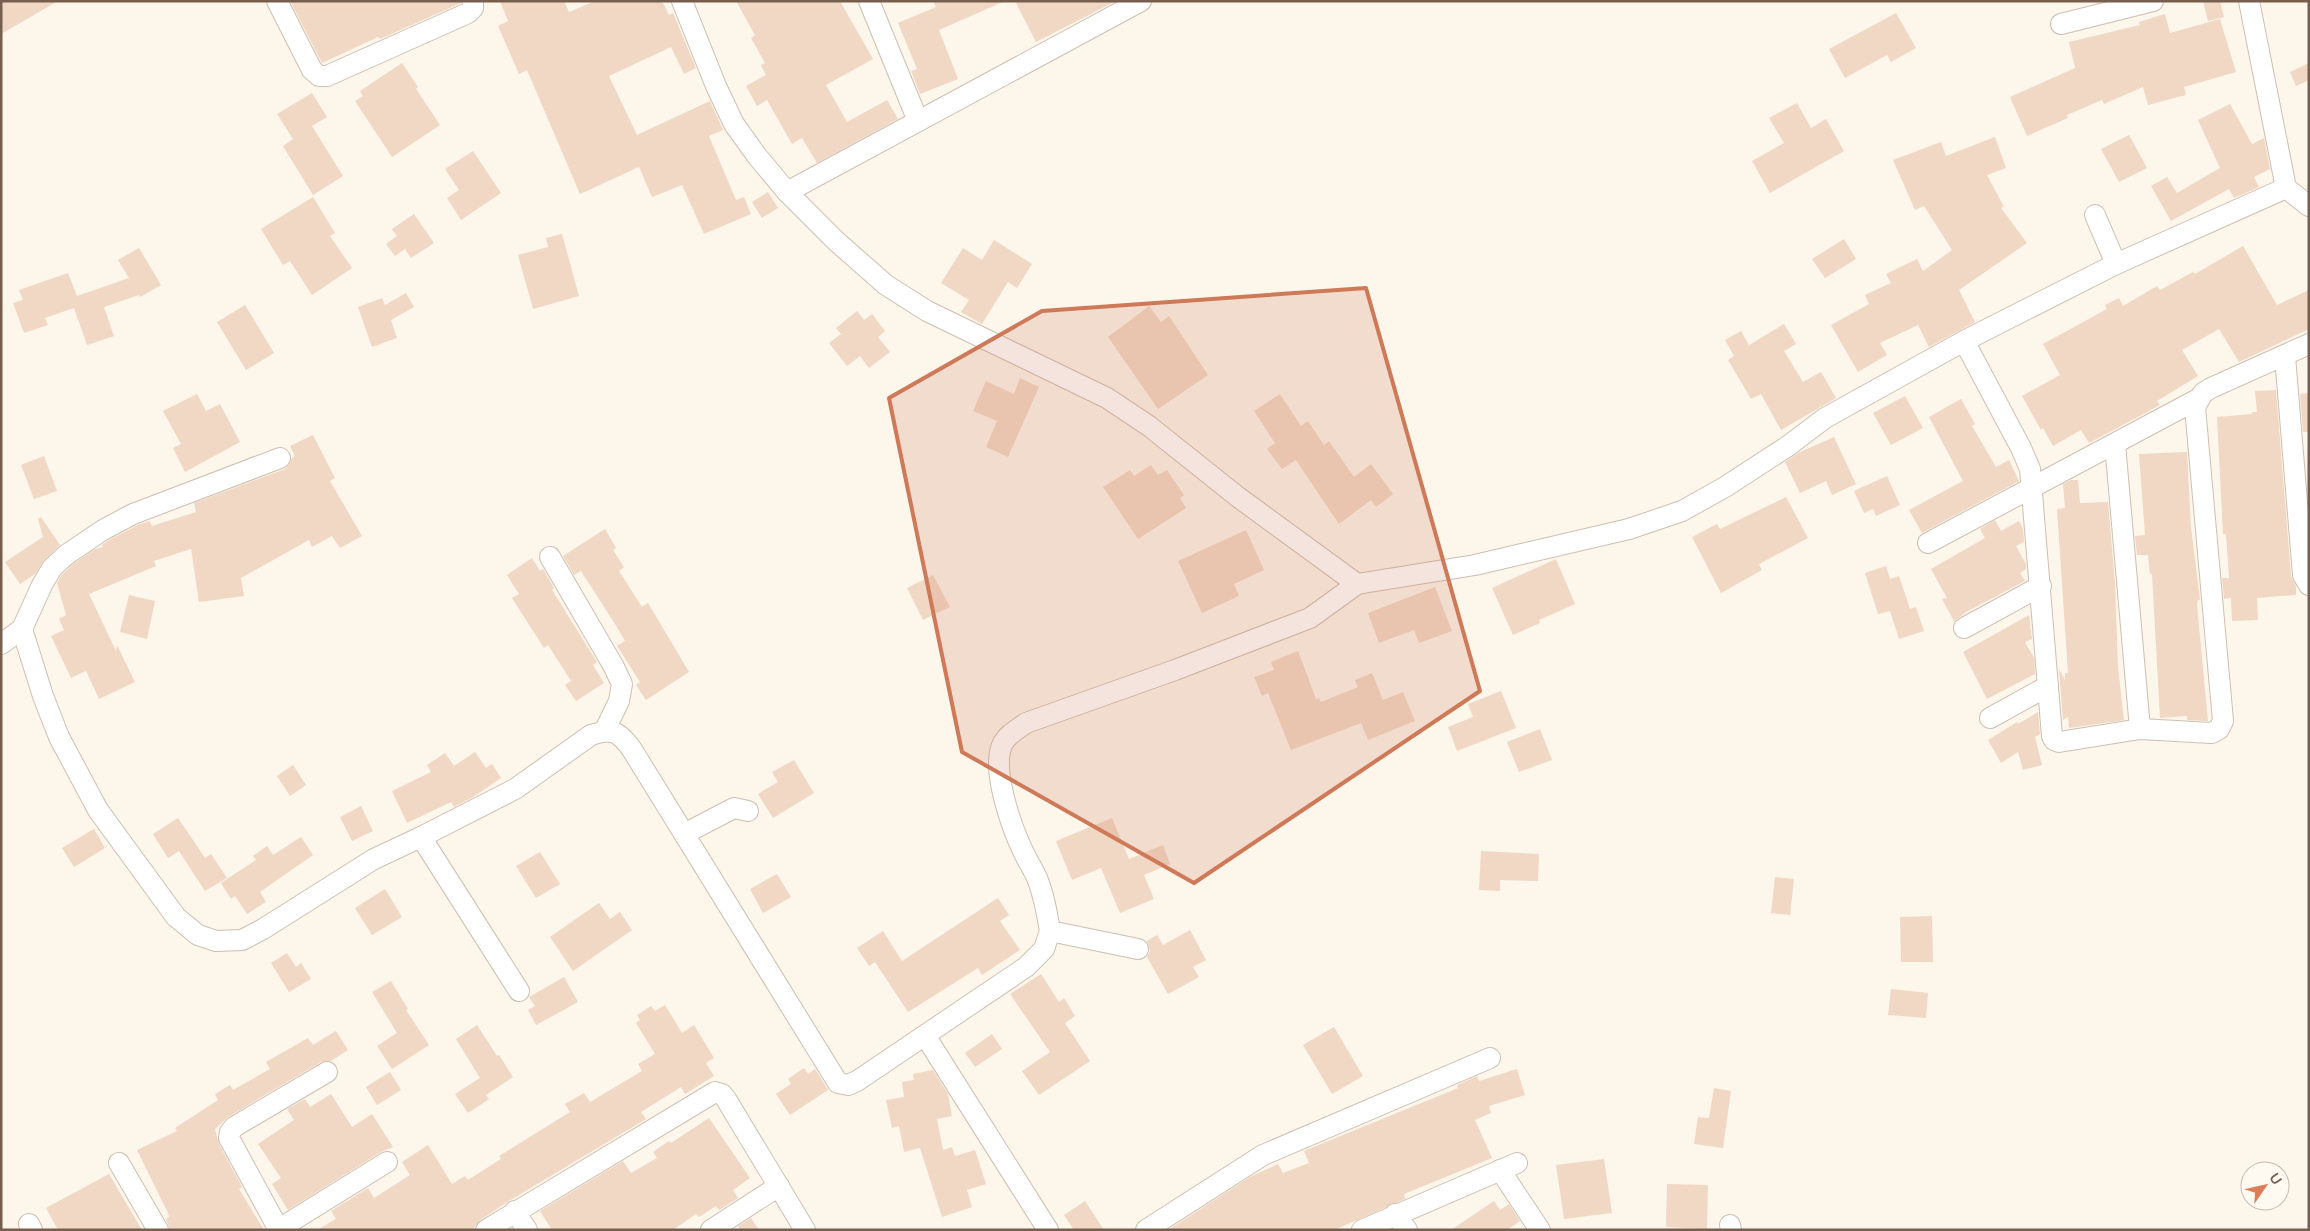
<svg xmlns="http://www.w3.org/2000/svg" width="2310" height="1231" viewBox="0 0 2310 1231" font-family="Mulish,sans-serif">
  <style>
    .building { fill: #f0d8c4 }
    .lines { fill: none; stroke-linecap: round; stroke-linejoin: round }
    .minor-casing { stroke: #cebfb1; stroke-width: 22 }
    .minor { stroke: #fff; stroke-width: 20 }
    .marked { fill: #ce7958; fill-opacity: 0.2; stroke: #ce7958; stroke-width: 4; stroke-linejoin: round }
  </style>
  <rect width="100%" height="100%" fill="#fcf6eb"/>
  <g class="building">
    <polygon points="1,1 58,1 1,34"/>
    <polygon points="290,1 461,1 461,3 380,39 378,37 322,63"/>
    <polygon points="500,1 564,1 569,12 595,1 662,1 669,15 673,13 696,68 684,74 671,47 609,76 637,135 710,101 723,130 709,136 736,200 744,197 751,214 704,234 682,185 652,197 639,167 580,194 527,70 519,74 498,26 508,21"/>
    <polygon points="736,1 840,1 873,59 826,85 847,122 887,100 898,119 817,163 802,138 792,144 767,100 757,106 746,86 766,75 761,65 765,63 751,38 755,35"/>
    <polygon points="933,1 1005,1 939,30 958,79 920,94 911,71 917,69 898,23 936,7"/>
    <polygon points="1015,1 1116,1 1036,42"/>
    <polygon points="2203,1 2220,1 2224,17 2208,21"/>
    <polygon points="1896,13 1916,48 1891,62 1887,55 1845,78 1829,49"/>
    <polygon points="2165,14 2170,33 2220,19 2236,72 2184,87 2186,95 2148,105 2143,87 2104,104 2102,100 2067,115 2068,118 2027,136 2010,97 2075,68 2069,42 2140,25 2139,22"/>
    <polygon points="402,63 418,87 416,89 440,125 392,157 355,101 363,96 360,91"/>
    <polygon points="2309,63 2309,80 2296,86 2290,72"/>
    <polygon points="312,93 327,117 312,126 343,176 313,195 283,146 293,139 277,114"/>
    <polygon points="1797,103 1811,128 1826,119 1844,151 1770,193 1752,161 1784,143 1769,118"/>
    <polygon points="2230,104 2252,144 2264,138 2270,169 2254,177 2259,187 2234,198 2229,189 2171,221 2151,186 2167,177 2177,193 2220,168 2198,120"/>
    <polygon points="2129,135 2147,168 2119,182 2101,149"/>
    <polygon points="1995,137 2006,168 1987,175 2004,207 2001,208 2027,243 1959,290 1975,322 1929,347 1918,325 1880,343 1887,355 1858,372 1831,325 1869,304 1865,295 1891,283 1886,274 1917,259 1923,271 1952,250 1924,206 1915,210 1893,160 1941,142 1946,156"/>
    <polygon points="473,151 501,193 461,220 447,198 459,190 445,169"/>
    <polygon points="768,192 778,208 762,218 752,202"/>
    <polygon points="313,197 335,233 330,236 352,268 312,295 290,261 283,265 261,229"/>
    <polygon points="414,214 434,243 411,258 405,249 395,256 386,244 397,236 392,229"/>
    <polygon points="562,234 579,296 533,309 518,255 548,247 546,238"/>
    <polygon points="1844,239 1856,259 1825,278 1812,259"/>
    <polygon points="994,240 1032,264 1017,288 1008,282 982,324 961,312 969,300 941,283 963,248 982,260"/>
    <polygon points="2243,246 2277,305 2309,290 2309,329 2239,362 2219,329 2182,350 2198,376 2157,401 2160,405 2089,443 2081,430 2053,446 2043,428 2041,430 2022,396 2060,375 2043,344 2107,309 2105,305 2119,298 2123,306 2157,286 2160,290 2193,272 2195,274"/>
    <polygon points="139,248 161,285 140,297 139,295 104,307 114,336 87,345 74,308 45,318 48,325 24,333 13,303 23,300 19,290 68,273 77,296 129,278 118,260"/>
    <polygon points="406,293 414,307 391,320 397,338 372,347 358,307 382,298 385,305"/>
    <polygon points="245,305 274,353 246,370 217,322"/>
    <polygon points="1149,306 1161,322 1169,316 1208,375 1158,409 1108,337"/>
    <polygon points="857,311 864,320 872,314 885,331 878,337 890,352 869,368 860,356 847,366 829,343 841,334 836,328"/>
    <polygon points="1784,324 1796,344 1784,351 1803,382 1821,372 1836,398 1781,430 1761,394 1751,399 1728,360 1734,356 1725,340 1741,331 1749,345"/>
    <polygon points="1020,378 1039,387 1008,457 986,447 997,421 973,411 986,381 1014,394"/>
    <polygon points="2276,390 2291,576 2296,586 2296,595 2257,598 2258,620 2232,621 2231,598 2224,599 2222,578 2229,578 2226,534 2223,534 2217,417 2252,414 2252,412 2257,412 2255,391"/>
    <polygon points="2309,393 2309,432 2303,432 2300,394"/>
    <polygon points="197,394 206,411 220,404 240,442 185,472 173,448 181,444 163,411"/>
    <polygon points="1280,394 1301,426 1308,421 1324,445 1329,441 1354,477 1371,464 1393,494 1376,507 1371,500 1339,524 1296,460 1282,469 1267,449 1275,443 1254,411"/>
    <polygon points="1905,396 1923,428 1891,445 1873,413"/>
    <polygon points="1961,399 1975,424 1972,426 1996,467 2009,460 2019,481 1922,533 1909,510 1963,481 1929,417"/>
    <polygon points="313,435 335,478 330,481 362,536 340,548 332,536 312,547 309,540 241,578 244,596 199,602 191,549 154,561 156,566 89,594 116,651 117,645 135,682 99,699 86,671 71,678 51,636 64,630 59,619 66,615 57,583 61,576 73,564 95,549 103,547 102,545 109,540 138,525 149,521 152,526 196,512 194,503 285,469 289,465 292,458 295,456 290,446"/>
    <polygon points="1834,437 1856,484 1832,495 1826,481 1800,493 1785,462 1798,453"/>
    <polygon points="2187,452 2191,527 2200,600 2198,600 2197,605 2208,721 2187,720 2187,716 2160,718 2152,574 2150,574 2148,555 2137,555 2135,536 2145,535 2139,454"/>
    <polygon points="44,456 57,491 34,499 21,465"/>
    <polygon points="1151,465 1158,475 1167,470 1184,495 1180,498 1186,508 1138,539 1103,487 1130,470 1134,476"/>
    <polygon points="1887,476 1900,505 1876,516 1873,509 1864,513 1854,491"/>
    <polygon points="2071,480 2078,480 2080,503 2108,502 2115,583 2118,667 2124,720 2069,728 2068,717 2063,720 2059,669 2065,680 2065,673 2068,673 2057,509 2065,508 2063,484"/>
    <polygon points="1786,497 1808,538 1759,564 1762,570 1721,593 1692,537 1717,524 1720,529"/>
    <polygon points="41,517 60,545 44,560 35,574 20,584 5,562 43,537 38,519"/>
    <polygon points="1995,520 2001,531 2019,521 2023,529 2024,542 2016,546 2026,564 2026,569 2020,573 2025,581 1968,611 1954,621 1942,599 1947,598 1931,569 1985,538 1980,529"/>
    <polygon points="605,529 616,548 613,550 624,567 619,571 642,607 648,603 689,672 646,700 636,685 640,682 617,646 625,641 615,624 581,571 574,575 563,556"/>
    <polygon points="1246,530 1264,570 1234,584 1239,596 1202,613 1178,561"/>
    <polygon points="532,558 540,571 543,569 554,588 552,590 597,662 593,665 604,683 576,701 565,685 571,681 548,645 544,648 512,598 519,594 507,575"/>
    <polygon points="1556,559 1575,604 1539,620 1540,623 1513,635 1492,588"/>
    <polygon points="1886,566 1890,579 1899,576 1910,609 1916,607 1924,631 1899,639 1890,611 1878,614 1865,573"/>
    <polygon points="933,575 950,607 923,620 907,588"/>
    <polygon points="1435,587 1452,631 1419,643 1414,630 1379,643 1368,613"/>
    <polygon points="129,595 155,601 147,639 120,632"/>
    <polygon points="2029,615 2032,639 2025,642 2034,658 2035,674 1987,699 1963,652"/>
    <polygon points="1298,651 1316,699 1319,698 1321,702 1358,687 1355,680 1372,673 1383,700 1403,692 1415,721 1368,740 1361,723 1291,750 1268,693 1262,696 1254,677 1274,670 1271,662"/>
    <polygon points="1501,691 1516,728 1457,751 1448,727 1473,717 1468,704"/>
    <polygon points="2038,712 2040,734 2035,737 2042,765 2023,770 2018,752 2001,763 1988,740 2017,722 2018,724"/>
    <polygon points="1540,729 1552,760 1519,772 1507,742"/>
    <polygon points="475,752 486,768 492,764 501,778 473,797 454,807 451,802 407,823 392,791 431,772 427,765 445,753 454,766"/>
    <polygon points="794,760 814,793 773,818 758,794 778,782 772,772"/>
    <polygon points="293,765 306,785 290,796 277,776"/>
    <polygon points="361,806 373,831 352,841 340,817"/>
    <polygon points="178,818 205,858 211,854 227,878 205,891 179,851 168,858 153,834"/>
    <polygon points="1112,818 1129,859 1163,845 1170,864 1144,875 1154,899 1120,913 1101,868 1072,880 1056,841"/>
    <polygon points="94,829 105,848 74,867 62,848"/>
    <polygon points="301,837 313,855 260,892 266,902 247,914 235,896 231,899 221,883 256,860 253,856 267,846 273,855"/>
    <polygon points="1481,851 1539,854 1538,881 1500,880 1500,891 1479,890"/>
    <polygon points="540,852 560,884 536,898 516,866"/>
    <polygon points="777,874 791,897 763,913 750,889"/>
    <polygon points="1775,877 1794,879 1790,915 1771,913"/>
    <polygon points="385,889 402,917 372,935 355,908"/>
    <polygon points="998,898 1009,915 1000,921 1020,950 982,975 978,968 908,1012 875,962 869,966 857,948 883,931 902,961"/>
    <polygon points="599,903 610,919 620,912 632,930 573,971 550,937"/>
    <polygon points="1932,916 1933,962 1901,962 1900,917"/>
    <polygon points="1190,930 1206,960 1193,967 1199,977 1168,994 1147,957 1150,951 1147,941 1157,935 1163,945"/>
    <polygon points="287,953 296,967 301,963 311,979 289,992 271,963"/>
    <polygon points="1041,974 1059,1002 1064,998 1075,1016 1065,1023 1090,1061 1039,1095 1022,1071 1050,1052 1010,994"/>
    <polygon points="564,977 578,1002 536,1025 528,1010 535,1006 529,997"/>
    <polygon points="391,981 408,1009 406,1010 429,1045 392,1069 377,1046 397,1033 372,992"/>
    <polygon points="1891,989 1928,993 1926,1018 1888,1015"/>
    <polygon points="665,1005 682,1033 694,1025 714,1058 706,1063 714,1076 685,1094 681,1087 641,1112 646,1119 509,1201 480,1220 472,1230 317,1230 336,1219 331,1211 368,1188 374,1198 410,1175 402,1162 428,1145 452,1184 465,1176 468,1180 501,1159 499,1156 570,1112 565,1104 584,1093 590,1102 642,1071 638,1064 655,1054 636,1023 640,1020 637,1015 651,1006 655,1011"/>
    <polygon points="477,1025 497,1056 499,1055 513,1077 486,1095 489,1099 468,1113 455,1094 480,1078 456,1039"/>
    <polygon points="1334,1027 1363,1076 1332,1094 1303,1045"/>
    <polygon points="336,1031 348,1050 331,1061 321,1062 228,1117 215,1129 219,1144 242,1187 239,1189 264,1230 170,1230 166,1219 169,1217 168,1213 137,1150 177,1131 175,1128 218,1100 215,1094 230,1085 233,1090 270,1069 266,1062 308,1038 313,1045"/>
    <polygon points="992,1034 1002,1049 975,1067 965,1053"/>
    <polygon points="804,1068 808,1074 815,1069 828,1090 790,1115 776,1094 791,1084 788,1079"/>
    <polygon points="1517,1069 1525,1095 1489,1106 1491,1113 1475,1120 1492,1158 1404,1194 1405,1199 1334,1230 1168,1230 1250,1177 1278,1164 1283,1173 1309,1163 1304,1151 1458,1088 1457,1085 1477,1076 1479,1081"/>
    <polygon points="933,1070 948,1094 952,1116 937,1119 943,1150 952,1147 955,1156 975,1150 986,1184 967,1190 972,1207 942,1217 920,1148 904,1152 899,1126 892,1128 886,1100 904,1097 902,1082 914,1080 913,1074"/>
    <polygon points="390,1072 401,1090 377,1105 366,1087"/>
    <polygon points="1714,1088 1731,1091 1723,1148 1694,1144 1698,1117 1709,1118"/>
    <polygon points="331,1094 352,1127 372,1114 393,1147 381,1152 288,1210 272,1184 281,1178 258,1144 294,1120 287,1109 305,1099 310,1107"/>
    <polygon points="709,1118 750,1178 733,1190 738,1198 719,1210 716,1206 699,1217 696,1214 673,1230 552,1230 540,1211 623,1161 631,1173 657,1158 653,1152 669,1141 671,1143"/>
    <polygon points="1604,1159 1612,1213 1564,1219 1556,1165"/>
    <polygon points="109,1174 142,1230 58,1230 46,1208"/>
    <polygon points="1667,1184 1708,1185 1707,1229 1666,1227"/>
    <polygon points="1085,1201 1104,1230 1074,1230 1064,1215"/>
    <polygon points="1494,1201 1500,1210 1509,1204 1520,1221 1507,1230 1451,1230"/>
    <polygon points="751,1218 759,1230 740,1230 738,1226"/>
  </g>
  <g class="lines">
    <g class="minor-casing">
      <g id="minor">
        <polyline points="277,1 312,70 319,76 327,76 468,13 473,8 473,1"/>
        <polyline points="682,1 716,86 734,124 757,156 787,192 836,241 886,285 927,311 1107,398 1149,426 1238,497 1357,584"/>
        <polyline points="869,1 918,121"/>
        <polyline points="2249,1 2286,188 2309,206"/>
        <polyline points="2061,24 2153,1"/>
        <polyline points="787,192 1141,1"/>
        <polyline points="2095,215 2116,264"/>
        <polyline points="1964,341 2021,448 2030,469 2052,736 2054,740 2059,742 2140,729 2212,733 2219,729 2223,721 2195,407 2203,393 2211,388 2309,344"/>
        <polyline points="2285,356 2303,575 2309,585"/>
        <polyline points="2115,444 2140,729"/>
        <polyline points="1928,543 2198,399"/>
        <polyline points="550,557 614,667 622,684 619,701 605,730"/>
        <polyline points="1964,628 2041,586"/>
        <path d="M22,629L43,696L59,737L98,810L176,917L198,935L216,941L242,940L263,929L374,859L421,837L515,789L591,735C612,728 618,731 631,748L838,1083L848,1085L857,1081L1026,967L1044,949L1050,931L1138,949"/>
        <polyline points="1,644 22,629 42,585 52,568 66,555 103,530 133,514 280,458"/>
        <polyline points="1990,718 2048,686"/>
        <polyline points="684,834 734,808 748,811"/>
        <polyline points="421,837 519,991"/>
        <path d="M1050,931C1047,913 1044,895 1037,878C1033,869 1027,860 1023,851C1012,828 990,768 1003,743C1008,734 1018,729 1026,723L1175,670L1310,618L1357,584L1475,565L1629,529L1682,511L1725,487L1788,446L1825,418L1964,341L2116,264L2286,188"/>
        <polyline points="926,1037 1048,1230"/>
        <polyline points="119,1163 158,1230"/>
        <polyline points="1500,1170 1540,1230"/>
        <polyline points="515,1211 527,1230"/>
        <polyline points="1395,1214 1407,1230"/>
        <polyline points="29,1224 32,1230"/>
        <polyline points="1730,1225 1731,1230"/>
        <polyline points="279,1229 387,1162"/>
        <polyline points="279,1230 229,1138 230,1132 234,1127 327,1072"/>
        <polyline points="486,1230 715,1092 722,1094 726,1099 805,1230"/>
        <polyline points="711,1230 779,1186"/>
        <polyline points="1146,1230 1263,1155 1490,1058"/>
        <polyline points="1362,1230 1517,1163"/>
      </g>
    </g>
    <use href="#minor" class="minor"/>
  </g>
  <path class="marked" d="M1366,288L1480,691L1194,883L962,752L889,398L1042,311Z"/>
  <rect width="2310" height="1231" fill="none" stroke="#765f4f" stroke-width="5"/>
  <g transform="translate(2265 1186) rotate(56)"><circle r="24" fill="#fefaf2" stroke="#c8bcb1"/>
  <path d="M0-4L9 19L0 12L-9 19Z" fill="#dd7e59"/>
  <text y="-8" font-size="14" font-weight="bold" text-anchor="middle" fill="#765f4f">U</text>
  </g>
</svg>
